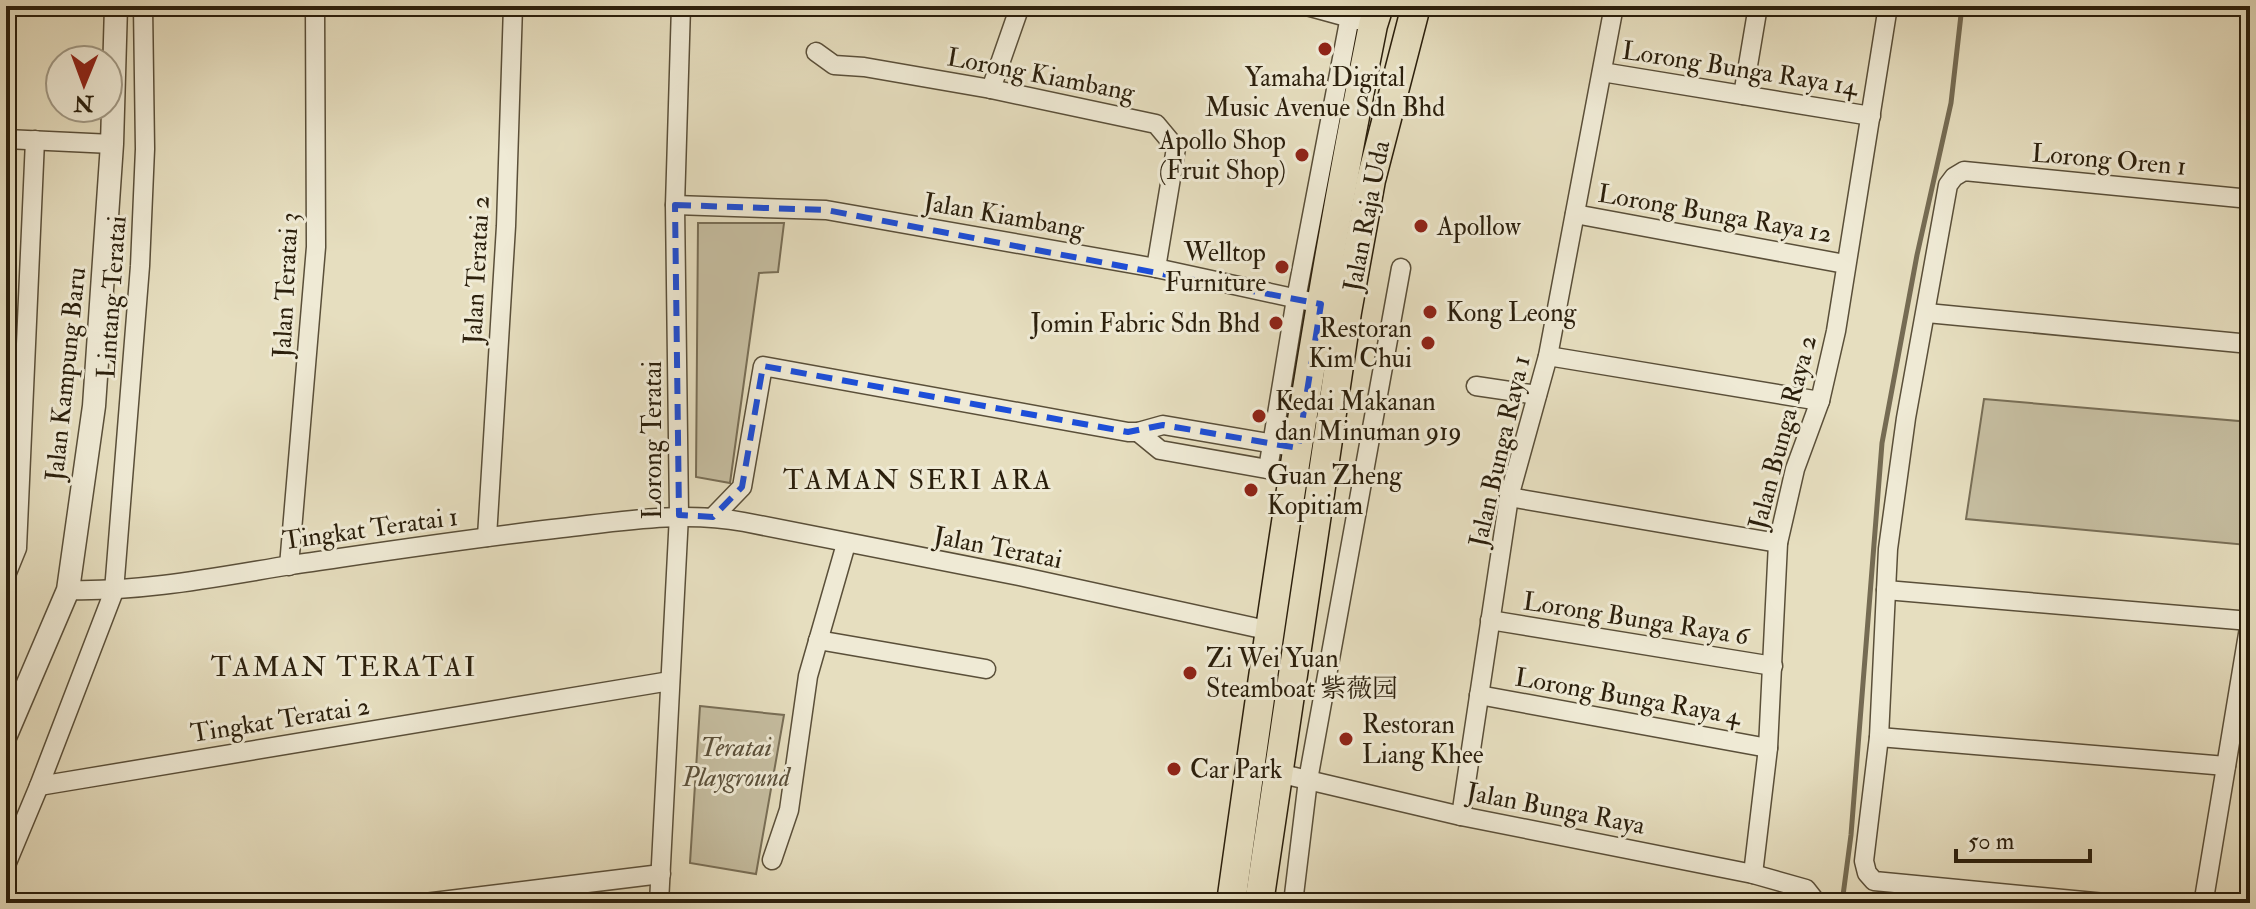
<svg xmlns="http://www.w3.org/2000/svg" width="2256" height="909" viewBox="0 0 2256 909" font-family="'IM FELL Double Pica','Noto Serif SC',serif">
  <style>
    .green { fill: #c6bea1; stroke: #786e56; stroke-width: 2 }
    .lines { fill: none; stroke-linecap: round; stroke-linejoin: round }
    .stream { stroke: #756b53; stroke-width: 5 }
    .minor-casing { stroke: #5a4f39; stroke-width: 21 }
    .tertiary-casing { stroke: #5a4f39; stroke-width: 25 }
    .primary-casing { stroke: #2b1f0c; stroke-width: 31 }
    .minor { stroke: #efead5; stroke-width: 18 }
    .tertiary { stroke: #efead5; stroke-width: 22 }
    .primary { stroke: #e6debf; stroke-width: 28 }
    .marked { fill: none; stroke: #1d4ed8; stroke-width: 6; stroke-dasharray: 16 10; stroke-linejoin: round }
    .poi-dot { fill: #8f2418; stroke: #efead5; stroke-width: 3 }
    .labels { text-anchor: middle; stroke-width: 6; stroke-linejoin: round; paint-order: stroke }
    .street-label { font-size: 26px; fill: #2b1f0c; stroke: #efead5 }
    .poi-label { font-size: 26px; fill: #2b1f0c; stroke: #efead5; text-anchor: start }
    .park-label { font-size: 26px; font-style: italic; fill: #5a4f39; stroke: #efead5 }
    .neighbourhood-label { font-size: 28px; letter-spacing: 2px; fill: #2b1f0c; stroke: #efead5 }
  </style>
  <rect width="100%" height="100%" fill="#e6debf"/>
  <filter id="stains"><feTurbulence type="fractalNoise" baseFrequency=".0025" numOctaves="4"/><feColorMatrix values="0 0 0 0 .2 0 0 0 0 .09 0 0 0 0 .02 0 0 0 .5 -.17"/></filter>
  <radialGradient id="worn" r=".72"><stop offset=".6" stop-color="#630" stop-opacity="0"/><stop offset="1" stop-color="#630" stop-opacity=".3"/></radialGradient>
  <g class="green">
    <polygon points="698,223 784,223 778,272 759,273 730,483 696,477"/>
    <polygon points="1984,399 2250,422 2250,530 2247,545 1966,519"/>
    <polygon points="700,706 784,715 756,874 690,863"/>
  </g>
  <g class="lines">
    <polyline class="stream" points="1842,903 1851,835 1882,443 1917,255 1951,103 1962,6"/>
    <g class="minor-casing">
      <g id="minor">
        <polyline points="1307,6 1358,20"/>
        <polyline points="816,52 834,65 864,67 991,89 1156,124 1176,148 1156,268"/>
        <polyline points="1602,72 1871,116"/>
        <polyline points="991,89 1020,6"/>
        <polyline points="1743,95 1758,6"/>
        <polyline points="6,139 112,144"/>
        <polyline points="675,205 826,210 1156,268 1321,304"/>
        <polyline points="1575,214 1845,264"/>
        <polyline points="1927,313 2250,344"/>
        <polyline points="1548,356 1820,401"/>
        <polyline points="1476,386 1537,395"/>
        <polyline points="1138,432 1160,450 1279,471"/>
        <polyline points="1268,469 1296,299 1352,6"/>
        <polyline points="1509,497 1778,543"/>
        <polyline points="713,517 742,487 763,366 1128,432 1138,432 1163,425 1298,448"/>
        <polyline points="487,537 506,226 513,6"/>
        <polyline points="289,566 316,247 315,6"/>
        <polyline points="6,575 17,548 35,140"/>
        <path d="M68,590C144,592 217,577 291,565C381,552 472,538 562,528C624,521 683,511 744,522L1019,576L1271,631"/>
        <polyline points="1886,590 2250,621"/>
        <polyline points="1490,620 1773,666"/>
        <polyline points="818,640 986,669"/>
        <polyline points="1479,695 1768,748"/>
        <polyline points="1879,737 2226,766"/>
        <polyline points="1278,773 1461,816 1753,874 1806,889 1817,903"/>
        <polyline points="39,786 670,681"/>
        <polyline points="1461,816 1509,497 1548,356 1614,6"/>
        <polyline points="772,860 789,810 808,676 846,544"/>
        <polyline points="6,865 39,786 114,591 140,266 145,149 143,6"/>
        <polyline points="1753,874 1768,748 1778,543 1795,469 1820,401 1836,331 1888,6"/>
        <polyline points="425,903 661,874"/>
        <polyline points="659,903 679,515 675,205 681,6"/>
        <polyline points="1293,903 1308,780 1401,268"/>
        <polyline points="2105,903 1874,881 1867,873 1864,861 1879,737 1888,549 1906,418 1948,185 1954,177 1964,171 2250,199"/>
        <polyline points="2200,903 2204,899 2250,622"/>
      </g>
    </g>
    <g class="tertiary-casing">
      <polyline id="tertiary" points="6,735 68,590 94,406 112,144 116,6"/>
    </g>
    <g class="primary-casing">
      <g id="primary">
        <path d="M1231,903C1272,609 1314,315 1373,25L1379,6"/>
        <polyline points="1259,903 1347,312 1371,180 1416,6"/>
      </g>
    </g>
    <use href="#minor" class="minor"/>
    <use href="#tertiary" class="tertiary"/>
    <use href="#primary" class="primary"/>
  </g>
  <path class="marked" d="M675,205L826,210L1321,304L1298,448L1163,425L1128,432L763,366L742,487L713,517L679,515Z"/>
  <g class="poi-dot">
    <circle cx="1325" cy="49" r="8"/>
    <circle cx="1302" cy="155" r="8"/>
    <circle cx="1421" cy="226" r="8"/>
    <circle cx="1282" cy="267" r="8"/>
    <circle cx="1430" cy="312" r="8"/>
    <circle cx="1276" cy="323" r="8"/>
    <circle cx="1428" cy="343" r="8"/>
    <circle cx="1259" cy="416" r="8"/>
    <circle cx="1251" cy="490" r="8"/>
    <circle cx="1190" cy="673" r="8"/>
    <circle cx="1346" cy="739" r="8"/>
    <circle cx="1174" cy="769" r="8"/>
  </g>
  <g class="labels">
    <g class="street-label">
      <text transform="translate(1740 68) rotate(9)" y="9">Lorong Bunga Raya 14</text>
      <text transform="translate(1041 74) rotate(11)" y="9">Lorong Kiambang</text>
      <text transform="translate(2109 159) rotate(5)" y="9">Lorong Oren 1</text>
      <text transform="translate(1715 213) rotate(10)" y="9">Lorong Bunga Raya 12</text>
      <text transform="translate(1004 215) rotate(10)" y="9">Jalan Kiambang</text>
      <text transform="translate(1366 216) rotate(-79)" y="9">Jalan Raja Uda</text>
      <text transform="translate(476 270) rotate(-87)" y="9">Jalan Teratai 2</text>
      <text transform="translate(285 285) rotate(-87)" y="9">Jalan Teratai 3</text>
      <text transform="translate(111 297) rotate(-86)" y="9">Lintang Teratai</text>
      <text transform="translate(65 374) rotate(-84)" y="9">Jalan Kampung Baru</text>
      <text transform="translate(1782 432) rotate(-75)" y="9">Jalan Bunga Raya 2</text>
      <text transform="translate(652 440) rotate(-90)" y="9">Lorong Teratai</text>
      <text transform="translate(1499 451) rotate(-77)" y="9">Jalan Bunga Raya 1</text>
      <text transform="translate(370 528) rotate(-8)" y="9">Tingkat Teratai 1</text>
      <text transform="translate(998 547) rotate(11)" y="9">Jalan Teratai</text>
      <text transform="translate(1636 618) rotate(9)" y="9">Lorong Bunga Raya 6</text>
      <text transform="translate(1628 696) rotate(10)" y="9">Lorong Bunga Raya 4</text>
      <text transform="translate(280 719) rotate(-9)" y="9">Tingkat Teratai 2</text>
      <text transform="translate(1556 808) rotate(11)" y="9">Jalan Bunga Raya</text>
    </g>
    <g class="poi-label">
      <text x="1325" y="86" text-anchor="middle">Yamaha Digital<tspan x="1325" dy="30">Music Avenue Sdn Bhd</tspan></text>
      <text x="1286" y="149" text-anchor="end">Apollo Shop<tspan x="1286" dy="30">(Fruit Shop)</tspan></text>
      <text x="1437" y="235">Apollow</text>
      <text x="1266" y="261" text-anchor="end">Welltop<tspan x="1266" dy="30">Furniture</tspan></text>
      <text x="1446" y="321">Kong Leong</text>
      <text x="1260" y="332" text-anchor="end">Jomin Fabric Sdn Bhd</text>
      <text x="1412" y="337" text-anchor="end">Restoran<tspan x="1412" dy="30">Kim Chui</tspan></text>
      <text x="1275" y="410">Kedai Makanan<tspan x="1275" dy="30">dan Minuman 919</tspan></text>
      <text x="1267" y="484">Guan Zheng<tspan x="1267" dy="30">Kopitiam</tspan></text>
      <text x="1206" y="667">Zi Wei Yuan<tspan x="1206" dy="30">Steamboat 紫薇园</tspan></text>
      <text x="1362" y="733">Restoran<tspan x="1362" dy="30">Liang Khee</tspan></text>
      <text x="1190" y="778">Car Park</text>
    </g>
    <g class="park-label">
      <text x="736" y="756">Teratai<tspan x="736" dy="30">Playground</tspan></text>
    </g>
    <g class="neighbourhood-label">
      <text x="918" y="489">TAMAN SERI ARA</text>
      <text x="344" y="676">TAMAN TERATAI</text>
    </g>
  </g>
  <rect width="2256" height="909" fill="none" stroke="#e6debf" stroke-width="32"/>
  <rect x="8" y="8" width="2240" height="893" fill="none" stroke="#2b1f0c" stroke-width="4"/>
  <rect x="16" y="16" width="2224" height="877" fill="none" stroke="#2b1f0c" stroke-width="2"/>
  <g transform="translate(84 84) rotate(181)"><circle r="38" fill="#efead5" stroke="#a19985" stroke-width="2"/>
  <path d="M0-6L14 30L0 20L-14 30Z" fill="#8f2418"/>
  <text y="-12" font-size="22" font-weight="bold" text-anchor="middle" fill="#2b1f0c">N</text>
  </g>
  <path d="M1956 849v12h134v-12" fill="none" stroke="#2b1f0c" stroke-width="4"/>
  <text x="1968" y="849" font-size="24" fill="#2b1f0c" stroke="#efead5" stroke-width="6" paint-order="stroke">50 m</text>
  <rect width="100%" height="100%" filter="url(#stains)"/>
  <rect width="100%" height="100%" fill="url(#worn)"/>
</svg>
